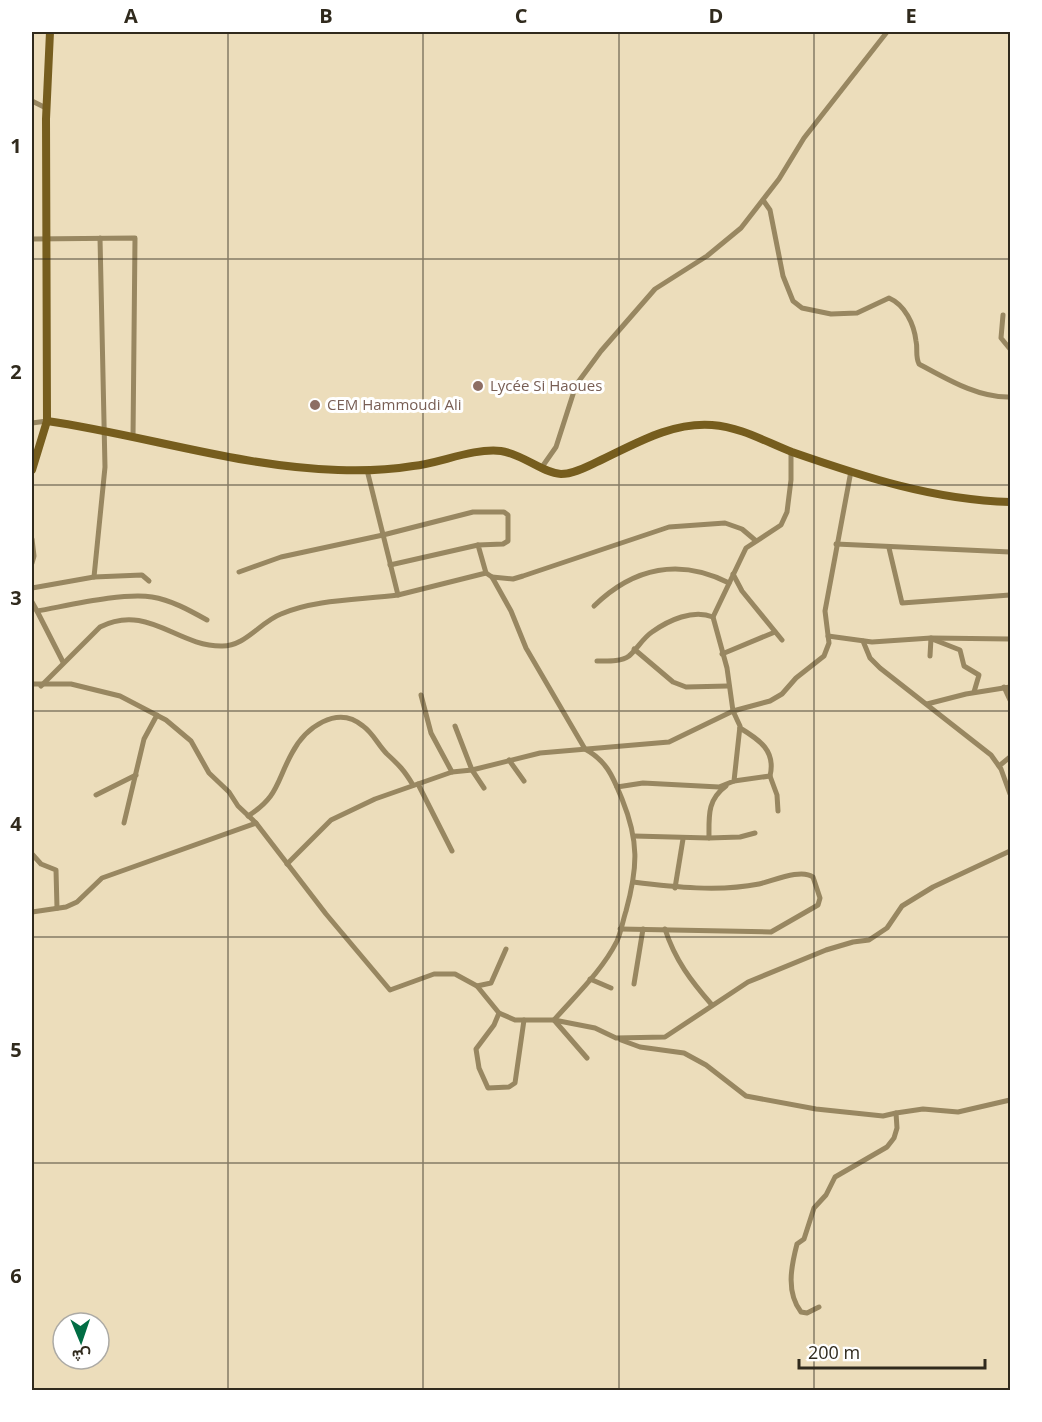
<svg xmlns="http://www.w3.org/2000/svg" width="1042" height="1422" viewBox="0 0 1042 1422" font-family="'Open Sans',Vazirmatn,sans-serif">
  <style>
    .lines { fill: none; stroke-linecap: round; stroke-linejoin: round }
    .minor { stroke: #988761; stroke-width: 5 }
    .secondary { stroke: #765d1e; stroke-width: 8 }
    .grid { fill: none; stroke: #302a1d; stroke-width: 1.5; stroke-opacity: 0.55 }
    .education-dot { fill: #8d6e63; stroke: #fff; stroke-width: 2 }
    .labels { text-anchor: middle; stroke-width: 6; stroke-linejoin: round; paint-order: stroke }
    .education-label { font-size: 15px; fill: #785e54; stroke: #fff; text-anchor: start }
    .neatline { fill: none; stroke: #302a1d; stroke-width: 2 }
    .grid-label { font-size: 20px; text-anchor: middle; font-weight: bold; fill: #302a1d }
  </style>
  <rect width="100%" height="100%" fill="#ecddbb"/>
  <g class="lines">
    <g class="minor">
      <polyline points="32,101 46,108"/>
      <path d="M763,200L770,210L783,276L793,301L802,308L831,314L857,313L889,298C905,305 914,324 916,341C918,349 915,356 919,364C947,379 978,398 1010,397"/>
      <polyline points="32,239 135,238 133,438"/>
      <polyline points="1003,315 1001,338 1010,349"/>
      <polyline points="32,423 47,421"/>
      <polyline points="542,467 556,447 576,385 601,351 655,289 707,256 741,228 779,179 804,138 887,32"/>
      <polyline points="367,470 398,595 486,573 478,545 503,544 508,541 508,515 504,512 473,512 383,535"/>
      <polyline points="32,539 34,556 32,563"/>
      <polyline points="836,544 1010,552"/>
      <polyline points="889,548 902,603 1010,595"/>
      <polyline points="390,565 478,545"/>
      <polyline points="239,572 281,557 383,535"/>
      <path d="M486,573L492,577L511,611L526,648L585,749C607,761 613,777 622,799C639,841 638,867 626,911C623,920 621,932 617,941C602,971 575,996 554,1020L587,1058"/>
      <polyline points="733,574 742,591 782,640"/>
      <polyline points="94,577 105,467 100,238"/>
      <polyline points="492,577 513,579 523,576 669,527 725,523 742,529 755,540"/>
      <polyline points="32,588 94,577 142,575 149,581"/>
      <path d="M32,602L37,611C66,606 124,592 152,597C171,600 189,610 207,620"/>
      <path d="M594,606C634,567 680,558 729,583"/>
      <polyline points="37,611 63,662"/>
      <polyline points="828,636 872,642 931,638 1010,639"/>
      <polyline points="932,639 960,650 964,666 979,675 974,692"/>
      <polyline points="863,641 870,658 880,668 991,755 1001,769 1010,794"/>
      <polyline points="634,649 673,682 686,687 728,686"/>
      <polyline points="722,654 775,632"/>
      <polyline points="930,656 931,638"/>
      <path d="M597,661C607,661 621,662 629,656C637,649 643,638 652,632C669,620 693,609 713,617"/>
      <polyline points="32,684 71,684 120,696 166,720 191,741 209,773 229,792 238,806 256,823 326,914 390,990 434,974 455,974 477,986 499,1013 515,1020 554,1020 595,1028 616,1038 665,1037 748,982 826,950 853,942 869,940 887,928 902,906 933,887 1010,851"/>
      <path d="M41,686L100,627C147,603 177,646 221,646C245,647 260,622 281,614C316,599 360,600 398,595"/>
      <polyline points="1004,687 1010,700"/>
      <polyline points="421,695 431,733 452,772"/>
      <polyline points="927,704 966,694 1010,687"/>
      <polyline points="455,726 472,770 484,788"/>
      <polyline points="509,760 524,781"/>
      <polyline points="999,766 1010,757"/>
      <polyline points="770,776 777,795 778,811"/>
      <path d="M734,781L770,776C776,751 760,740 740,728"/>
      <polyline points="418,784 452,851"/>
      <polyline points="617,787 643,783 719,787 734,781 740,726 733,711 727,668 713,617 746,548 781,525 787,512 791,480 791,451"/>
      <polyline points="96,795 136,775"/>
      <path d="M248,816C279,796 276,782 292,753C305,728 337,704 363,726C373,733 378,745 387,754C399,765 404,770 413,785"/>
      <polyline points="124,823 144,739 157,715"/>
      <path d="M634,836L709,838C709,816 707,800 726,786"/>
      <polyline points="709,838 740,837 755,833"/>
      <polyline points="32,854 41,864 56,870 57,908"/>
      <polyline points="287,864 331,820 375,799 452,772 472,770 540,753 669,742 733,711 770,701 782,694 796,678 824,656 829,643 825,611 851,471"/>
      <polyline points="675,888 683,839"/>
      <polyline points="32,912 66,907 77,902 102,878 256,823"/>
      <path d="M620,929L771,932L818,905L820,898L813,877C801,868 773,881 759,884C719,892 674,887 633,882"/>
      <path d="M665,929C675,960 691,981 712,1005"/>
      <polyline points="590,979 611,988"/>
      <polyline points="634,984 643,929"/>
      <polyline points="477,986 491,983 506,949"/>
      <polyline points="499,1013 494,1025 476,1049 479,1068 488,1088 509,1087 515,1083 524,1020"/>
      <polyline points="621,1040 640,1047 684,1053 706,1065 746,1096 816,1109 883,1116 896,1113"/>
      <path d="M819,1307L807,1313L801,1312C786,1292 791,1267 797,1244L804,1239L814,1208L826,1195L835,1177L887,1147L894,1138L897,1128L896,1113L923,1109L958,1112L1010,1100"/>
    </g>
    <g class="secondary">
      <path d="M47,421C144,435 239,467 338,470C362,471 388,470 413,466C441,463 472,448 501,451C523,454 542,473 561,474C574,474 588,466 599,461C635,444 671,422 712,425C741,427 766,442 792,452C864,477 934,500 1010,502"/>
      <polyline points="32,470 47,421 46,119 50,32"/>
    </g>
  </g>
  <path class="grid" d="M228,32V1390M423,32V1390M619,32V1390M814,32V1390M32,259H1010M32,485H1010M32,711H1010M32,937H1010M32,1163H1010"/>
  <g class="education-dot">
    <circle cx="478" cy="386" r="6"/>
    <circle cx="315" cy="405" r="6"/>
  </g>
  <g class="labels">
    <g class="education-label">
      <text x="490" y="391">Lycée Si Haoues</text>
      <text x="327" y="410">CEM Hammoudi Ali</text>
    </g>
  </g>
  <rect width="1042" height="1422" fill="none" stroke="#ffffff" stroke-width="66"/>
  <g transform="translate(81 1341) rotate(178)"><circle r="28" fill="#ffffff" stroke="#acaaa5" stroke-width="1.5"/>
  <path d="M0-4.5L10 22L0 15L-10 22Z" fill="#016d44"/>
  <text y="-9" font-size="16" font-weight="bold" text-anchor="middle" fill="#302a1d">ش</text>
  </g>
  <path d="M799 1359v9h186v-9" fill="none" stroke="#302a1d" stroke-width="3"/>
  <text x="808" y="1359" font-size="18" fill="#302a1d" stroke="#ffffff" stroke-width="4.5" paint-order="stroke">200 m</text>
  <rect x="33" y="33" width="976" height="1356" class="neatline"/>
  <g class="grid-label">
    <text x="131" y="23">A</text>
    <text x="326" y="23">B</text>
    <text x="521" y="23">C</text>
    <text x="716" y="23">D</text>
    <text x="911" y="23">E</text>
    <text x="16" y="153">1</text>
    <text x="16" y="379">2</text>
    <text x="16" y="605">3</text>
    <text x="16" y="831">4</text>
    <text x="16" y="1057">5</text>
    <text x="16" y="1283">6</text>
  </g>
</svg>
